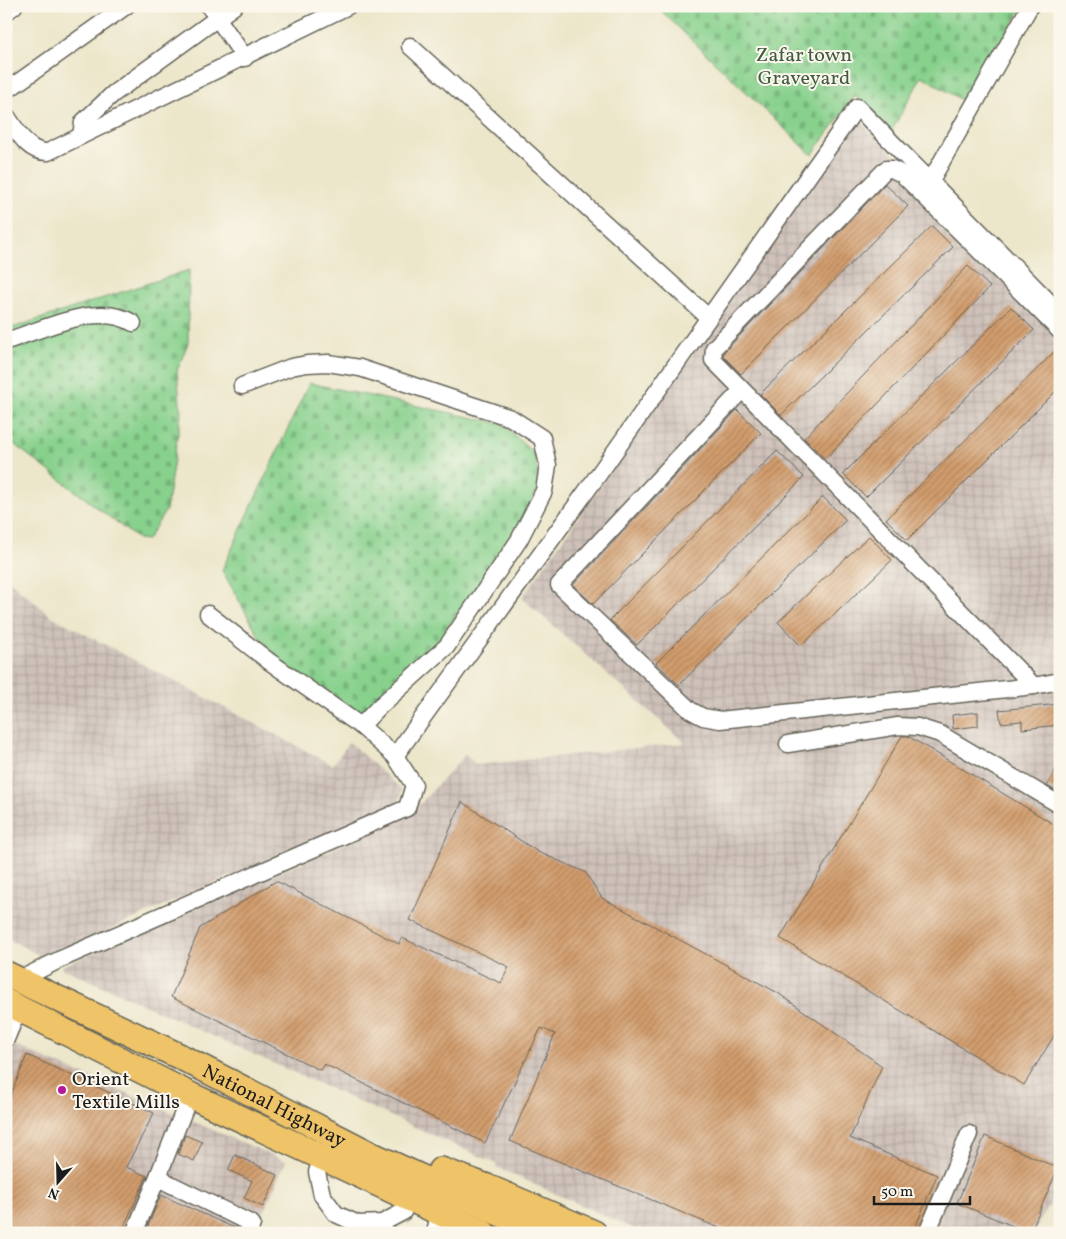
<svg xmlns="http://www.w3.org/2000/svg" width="1066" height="1239" viewBox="0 0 1066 1239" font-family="Vollkorn,serif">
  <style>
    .industrial { fill: url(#industrial-grid) }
    .cemetery { fill: url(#cemetery-stones); stroke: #527654 }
    .building { fill: url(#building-hatch) }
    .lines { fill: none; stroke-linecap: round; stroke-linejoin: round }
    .minor-casing { stroke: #656359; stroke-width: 19 }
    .highway-casing { stroke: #656359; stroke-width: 28 }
    .minor { stroke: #fff; stroke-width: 16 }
    .highway { stroke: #efc469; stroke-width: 25 }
    .poi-dot { fill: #b5179e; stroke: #fbf7ec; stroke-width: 2 }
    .labels { text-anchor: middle; stroke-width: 4; stroke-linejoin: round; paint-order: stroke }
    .park-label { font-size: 20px; fill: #425b44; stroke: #fbf7ec }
    .poi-label { font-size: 20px; fill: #1c1c1c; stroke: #fbf7ec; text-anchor: start }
    .street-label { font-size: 20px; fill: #1c1c1c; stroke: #fbf7ec }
  </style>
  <defs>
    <pattern id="industrial-grid" width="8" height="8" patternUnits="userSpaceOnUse" patternTransform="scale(1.25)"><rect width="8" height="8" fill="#cec1b9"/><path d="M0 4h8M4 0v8" fill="none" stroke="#b0a59e"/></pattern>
    <pattern id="cemetery-stones" width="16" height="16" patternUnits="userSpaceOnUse" patternTransform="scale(1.25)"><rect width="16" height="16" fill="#88d18d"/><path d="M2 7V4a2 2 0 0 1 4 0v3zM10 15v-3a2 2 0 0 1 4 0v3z" fill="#75b379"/></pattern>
    <pattern id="building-hatch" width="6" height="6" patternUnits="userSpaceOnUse" patternTransform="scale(1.25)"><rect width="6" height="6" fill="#d29d6d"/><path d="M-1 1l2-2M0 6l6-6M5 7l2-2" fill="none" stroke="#aa7f59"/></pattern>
  </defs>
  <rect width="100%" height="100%" fill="#fbf7ec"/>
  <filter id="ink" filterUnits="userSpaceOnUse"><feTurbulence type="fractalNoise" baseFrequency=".02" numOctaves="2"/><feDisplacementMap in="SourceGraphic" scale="10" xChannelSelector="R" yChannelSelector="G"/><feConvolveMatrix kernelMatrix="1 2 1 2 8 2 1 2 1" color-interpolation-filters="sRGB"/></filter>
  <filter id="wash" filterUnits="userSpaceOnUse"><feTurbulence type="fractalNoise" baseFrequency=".0096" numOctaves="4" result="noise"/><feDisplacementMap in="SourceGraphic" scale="20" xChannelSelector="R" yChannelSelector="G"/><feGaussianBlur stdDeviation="1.12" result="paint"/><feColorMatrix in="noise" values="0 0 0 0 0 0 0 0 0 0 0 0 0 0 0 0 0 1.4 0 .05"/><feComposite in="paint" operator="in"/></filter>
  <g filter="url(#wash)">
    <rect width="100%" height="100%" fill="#ece6ca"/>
    <g class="industrial">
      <polygon points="857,118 1060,319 1060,1187 1033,1233 643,1233 496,1167 497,1164 60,967 409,816 465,755 477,765 685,743 522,598"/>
      <polygon points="6,578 51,616 333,765 349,742 402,790 400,801 45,958 6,938"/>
      <polygon points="6,1042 286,1161 254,1233 6,1233"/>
    </g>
    <g class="cemetery">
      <polygon points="656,6 1023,6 966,103 922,76 891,132 855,96 812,155"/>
      <polygon points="189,270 188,343 177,371 181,414 166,510 147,540 138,539 6,438 6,330"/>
      <polygon points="309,383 503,424 535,455 540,486 513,537 437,642 366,728 274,663 222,570"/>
    </g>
    <g id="blocks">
      <g class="building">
        <polygon points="885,184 908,206 741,374 723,356 724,352"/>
        <polygon points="932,226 953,247 781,415 760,394"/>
        <polygon points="968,266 990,287 825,459 804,438"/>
        <polygon points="1011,307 1034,330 866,497 843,474"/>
        <polygon points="1060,346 1060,387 907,540 886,519"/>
        <polygon points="737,410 761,433 593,604 573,585"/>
        <polygon points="777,451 804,477 637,645 610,620"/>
        <polygon points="823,497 846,520 679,685 656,663"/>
        <polygon points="869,536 892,560 801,646 778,622"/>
        <polygon points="1060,704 1060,725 1022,729 1022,721 1001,723 999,710"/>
        <polygon points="978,712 978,726 953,729 952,715"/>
        <polygon points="902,736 908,736 1060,828 1060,1026 1024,1085 780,938"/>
        <polygon points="1060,761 1060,793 1047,786"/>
        <polygon points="462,802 538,852 585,872 602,898 778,993 882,1066 850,1138 937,1175 913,1233 731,1233 510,1141 555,1034 541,1028 485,1143 324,1064 320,1070 171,997 200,928 276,881 399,944 402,938 501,983 509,967 410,920"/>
        <polygon points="27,1055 154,1113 126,1167 147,1176 121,1233 6,1233 6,1107"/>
        <polygon points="185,1135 202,1142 194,1161 178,1154"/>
        <polygon points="985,1136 1058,1168 1030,1233 957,1203"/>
        <polygon points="235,1155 278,1175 263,1207 244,1198 252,1181 228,1170"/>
        <polygon points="161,1195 239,1230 239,1233 145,1233"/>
      </g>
    </g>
  </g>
  <g filter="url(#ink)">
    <use href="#blocks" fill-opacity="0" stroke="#656359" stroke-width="1"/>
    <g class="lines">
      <g class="minor-casing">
        <g id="minor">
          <polyline points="209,6 245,58"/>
          <polyline points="6,12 14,6"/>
          <polyline points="410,46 708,317"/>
          <polyline points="6,91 126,6"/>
          <path d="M6,115C17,130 27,153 48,152L348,6"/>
          <polyline points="81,136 83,122 113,94 234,6"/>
          <polyline points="930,182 1030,6"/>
          <path d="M6,341C43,330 97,301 133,323"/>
          <polyline points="242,386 291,367 307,364 328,363 360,368 511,418 542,438 548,465 544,491 519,540 447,646 379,707 361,726"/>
          <polyline points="742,390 559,585 690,710 703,717 720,720 1034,686 1060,681"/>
          <polyline points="1034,686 713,360 714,348 886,169 892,169 902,174 1060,331"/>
          <polyline points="788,744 898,726 918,727 940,734 1060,805"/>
          <polyline points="395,756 601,471 857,107 1060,313"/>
          <polyline points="19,980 61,959 407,808 414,785 395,756 361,726 270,662 208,614"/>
          <polyline points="6,1039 19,1008"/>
          <polyline points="190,1095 159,1174 166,1182 252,1224 249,1233"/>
          <polyline points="322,1158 317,1172 322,1195 336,1214 358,1224 382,1223 403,1212 410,1198"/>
          <polyline points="134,1233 159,1174"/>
          <polyline points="435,1233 439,1213"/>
          <polyline points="927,1233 969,1134"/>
        </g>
      </g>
      <g class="highway-casing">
        <g id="highway">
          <path id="s1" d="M6,974L179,1056L370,1154L543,1233"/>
          <polyline points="6,1002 190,1095 483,1233"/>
          <polyline points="441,1170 487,1187 594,1233"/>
        </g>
      </g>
      <use href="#minor" class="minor"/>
      <use href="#highway" class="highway"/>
    </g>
  </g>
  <circle class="poi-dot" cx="62" cy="1090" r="5"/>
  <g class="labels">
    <g class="park-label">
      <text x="804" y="61">Zafar town<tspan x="804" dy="23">Graveyard</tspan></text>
    </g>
    <g class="poi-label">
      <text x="72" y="1085">Orient<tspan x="72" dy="23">Textile Mills</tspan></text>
    </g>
    <g class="street-label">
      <text dy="7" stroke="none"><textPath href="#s1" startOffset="299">National Highway</textPath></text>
    </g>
  </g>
  <rect width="1066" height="1239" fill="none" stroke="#fbf7ec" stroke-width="25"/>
  <g transform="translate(58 1182) rotate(200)" stroke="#fbf7ec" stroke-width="4" paint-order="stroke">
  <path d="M0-4L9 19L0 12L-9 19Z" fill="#1c1c1c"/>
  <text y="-8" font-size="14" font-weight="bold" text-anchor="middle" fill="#1c1c1c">N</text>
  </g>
  <path d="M874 1196v8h96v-8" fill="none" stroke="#1c1c1c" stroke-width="2.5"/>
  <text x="881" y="1196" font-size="15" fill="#1c1c1c" stroke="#fbf7ec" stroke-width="4" paint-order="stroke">50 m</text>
</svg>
